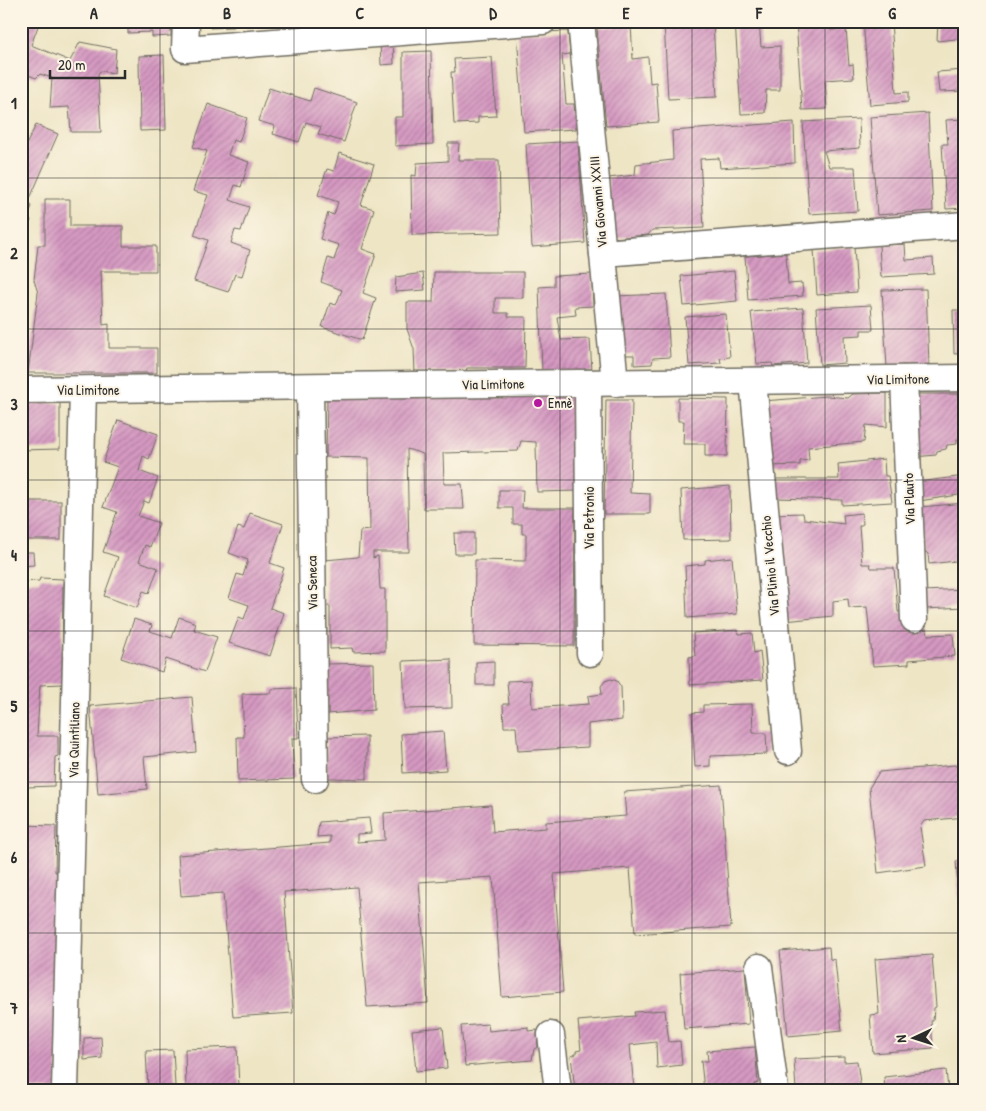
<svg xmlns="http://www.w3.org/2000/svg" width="986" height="1111" viewBox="0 0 986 1111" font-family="'Patrick Hand',sans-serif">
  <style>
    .building { fill: url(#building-hatch) }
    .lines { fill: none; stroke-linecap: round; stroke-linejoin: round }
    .minor-casing { stroke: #6f6c61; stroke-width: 29 }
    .minor { stroke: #fff; stroke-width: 26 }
    .grid { fill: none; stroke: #2b2b2b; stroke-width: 1; stroke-opacity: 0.55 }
    .poi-dot { fill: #b5179e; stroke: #fcf5e5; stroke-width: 2 }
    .labels { text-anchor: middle; stroke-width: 4; stroke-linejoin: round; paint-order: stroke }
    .street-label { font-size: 14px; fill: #2b2b2b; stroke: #fcf5e5 }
    .poi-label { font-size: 14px; fill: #2b2b2b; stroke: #fcf5e5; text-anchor: start }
    .neatline { fill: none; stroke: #2b2b2b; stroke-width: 2 }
    .grid-label { font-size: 16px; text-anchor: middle; font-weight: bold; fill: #2b2b2b }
  </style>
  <defs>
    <pattern id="building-hatch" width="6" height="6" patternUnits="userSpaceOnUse" patternTransform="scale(1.25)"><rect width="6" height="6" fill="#d699c2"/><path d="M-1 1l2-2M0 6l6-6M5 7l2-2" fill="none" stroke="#ae7d9e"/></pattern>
  </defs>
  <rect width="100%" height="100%" fill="#fcf5e5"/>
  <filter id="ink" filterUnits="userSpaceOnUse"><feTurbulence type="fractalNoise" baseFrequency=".02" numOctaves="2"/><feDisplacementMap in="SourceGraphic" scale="10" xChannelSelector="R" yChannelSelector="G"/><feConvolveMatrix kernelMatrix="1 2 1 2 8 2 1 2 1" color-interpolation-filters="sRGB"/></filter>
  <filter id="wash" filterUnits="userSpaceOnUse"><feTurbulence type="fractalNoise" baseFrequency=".0096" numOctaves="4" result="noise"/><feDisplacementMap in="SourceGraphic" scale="20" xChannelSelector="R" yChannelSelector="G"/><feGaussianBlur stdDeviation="1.12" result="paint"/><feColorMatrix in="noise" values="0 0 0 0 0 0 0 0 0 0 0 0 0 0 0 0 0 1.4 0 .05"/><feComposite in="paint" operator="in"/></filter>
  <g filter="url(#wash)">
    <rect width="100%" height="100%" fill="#eee5c5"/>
    <g id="blocks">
      <g class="building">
        <polygon points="21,21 40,21 31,45 70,61 80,42 116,49 114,73 100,71 98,74 101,132 71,132 69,107 50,108 52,78 40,74 36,78 21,72"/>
        <polygon points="128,21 171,21 171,36 152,37 152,32 128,33"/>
        <polygon points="210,21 236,21 234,27 210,28"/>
        <polygon points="664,21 713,21 717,97 668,99"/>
        <polygon points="735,21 759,21 761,47 780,46 780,90 766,90 765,113 741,114"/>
        <polygon points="796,21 829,21 830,30 846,29 849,65 853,64 854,78 825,80 827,109 802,110"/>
        <polygon points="863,21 891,21 896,93 908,92 908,102 870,105"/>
        <polygon points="938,21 965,21 965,38 937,41"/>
        <polygon points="631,25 633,59 648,57 650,83 656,82 659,122 606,126 597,28"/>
        <polygon points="568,31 570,54 562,55 566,104 574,104 576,129 524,132 517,33"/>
        <polygon points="393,39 394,64 381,65 380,41"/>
        <polygon points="431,51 433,144 395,146 395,117 403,117 403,52"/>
        <polygon points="164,55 166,130 140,131 139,56"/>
        <polygon points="492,57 496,116 478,117 478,123 454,124 451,72 455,72 454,59"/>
        <polygon points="965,70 965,91 939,92 937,72"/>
        <polygon points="269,88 310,101 314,88 357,102 344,142 318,134 321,127 306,122 299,142 273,134 275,126 258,121"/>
        <polygon points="208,104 247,118 239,142 233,140 228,155 249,162 241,187 235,185 230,200 249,207 241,231 235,230 231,243 250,250 242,276 235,274 228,292 194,281 208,240 194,235 208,195 193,191 207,151 193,147"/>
        <polygon points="928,113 933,211 877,215 870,117"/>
        <polygon points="859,119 860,148 824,151 829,167 855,167 858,211 809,214 803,122"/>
        <polygon points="965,119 965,208 946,209 942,144 948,144 946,120"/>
        <polygon points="794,122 795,163 720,168 719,158 700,159 704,228 652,230 648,235 613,238 608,178 635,175 636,164 673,160 672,131"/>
        <polygon points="36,125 58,134 28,203 32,206 28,217 31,220 24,238 27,240 27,248 21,279 21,155"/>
        <polygon points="578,141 585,243 532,247 526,144"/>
        <polygon points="448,143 459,143 458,160 499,160 501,233 412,235 411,175 416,176 417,163 448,161"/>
        <polygon points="339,153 374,164 361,205 374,209 362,249 376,254 363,293 376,298 362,340 322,327 330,303 336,305 342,290 321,282 328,258 334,260 339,245 320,239 328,213 334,215 338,202 318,195 327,169 334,171"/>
        <polygon points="45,199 70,199 70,226 123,226 123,246 156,246 156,271 101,271 103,325 109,324 109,348 157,348 157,373 28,373 38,293 34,280 38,245 45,245"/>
        <polygon points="905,244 906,260 933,258 934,274 881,277 879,245"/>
        <polygon points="854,247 857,292 817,295 814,250"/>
        <polygon points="786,253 788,284 802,283 803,296 748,300 745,256"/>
        <polygon points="734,271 737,301 684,306 681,276"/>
        <polygon points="434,272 523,272 523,298 495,298 495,313 508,313 508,317 526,317 525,368 467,368 466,371 415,373 414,349 407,329 407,302 433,302"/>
        <polygon points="423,273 425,290 395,292 396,277"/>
        <polygon points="592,274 593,306 575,307 576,315 557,317 561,340 590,339 592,372 542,371 539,287 554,286 554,276"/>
        <polygon points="926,289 929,364 887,367 882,290"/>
        <polygon points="666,294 670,357 653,358 652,364 634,365 634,355 620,355 615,296"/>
        <polygon points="871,305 873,330 861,330 861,335 844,336 845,363 820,365 816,308"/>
        <polygon points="803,308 807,363 773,366 772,363 757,364 751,312"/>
        <polygon points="953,310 965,310 965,353 954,354"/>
        <polygon points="726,314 730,357 720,358 721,363 689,365 685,317"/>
        <polygon points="887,393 887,427 866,425 864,442 808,447 809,460 800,461 800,465 769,466 763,401 827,396 848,398 853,394"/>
        <polygon points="908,394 965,394 965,440 957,439 957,444 947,445 946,449 937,451 936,455 914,457"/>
        <polygon points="327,397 579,397 577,491 537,492 536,442 521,441 518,451 443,453 444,484 462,484 464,509 424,509 423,454 407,449 409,552 373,552 373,558 378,556 380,589 385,589 385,651 353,652 352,648 330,649 330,606 326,606 325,560 358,557 360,531 370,530 369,458 326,457"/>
        <polygon points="678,398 728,399 727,456 705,456 705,444 683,444 684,421 678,421"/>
        <polygon points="606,400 632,400 630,493 650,494 650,514 604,514"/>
        <polygon points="21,402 60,403 60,449 21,450"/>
        <polygon points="118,420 158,434 149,459 143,456 139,471 158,478 149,503 144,501 138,516 159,523 150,547 145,545 139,561 158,568 149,593 143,591 137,608 104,596 118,557 103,552 117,512 103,507 118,467 103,462"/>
        <polygon points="884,459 885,476 888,476 892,502 842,505 842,500 777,498 776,479 839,479 838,464"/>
        <polygon points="965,476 965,494 919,501 917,482"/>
        <polygon points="730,486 731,539 683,540 681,490"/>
        <polygon points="499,490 523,490 522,508 575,508 574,646 474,645 475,560 526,561 526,534 522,534 522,524 513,524 513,508 499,508"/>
        <rect x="21" y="501" width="40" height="39"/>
        <polygon points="965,503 965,560 929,564 928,554 924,550 920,507"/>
        <polygon points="250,513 283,524 270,563 284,568 270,608 284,613 270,656 229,643 239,617 244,619 249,605 229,598 237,574 243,576 248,560 229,553 238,527 244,529"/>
        <polygon points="803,513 804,519 844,524 843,515 862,513 863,524 859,526 862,564 870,564 871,568 894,568 898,612 908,612 911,631 927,629 928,635 953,634 955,656 909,660 909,664 873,666 867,607 849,608 848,599 833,601 833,616 785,621 773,514"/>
        <polygon points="454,533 474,533 474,554 455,554"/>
        <polygon points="21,552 33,552 34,565 21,566"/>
        <polygon points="732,557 737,614 687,618 685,566 705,564 705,560"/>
        <polygon points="40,578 63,579 62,684 40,685 37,736 58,736 58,756 55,757 54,786 27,787 27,775 21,775 21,582 39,581"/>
        <polygon points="965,589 965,607 925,609 923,591"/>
        <polygon points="179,617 196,623 194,630 217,637 205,672 166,659 162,672 121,658 134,619 152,625 150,631 172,638"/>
        <polygon points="738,630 739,634 752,633 754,653 760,651 763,680 690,685 689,657 695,656 693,633"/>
        <polygon points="451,659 452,708 405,709 403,661"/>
        <polygon points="494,661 494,685 476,685 476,662"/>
        <polygon points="373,663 374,710 327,714 327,664"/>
        <polygon points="611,679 617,681 621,687 622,720 588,724 588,747 518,751 516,727 504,727 503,704 509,704 507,681 531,680 532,708 589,704 588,696 602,694 601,686 605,681"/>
        <polygon points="296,688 298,738 292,738 294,779 238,781 237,737 244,737 242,694 271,693 271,689"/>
        <polygon points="192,697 196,752 144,757 147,789 98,794 90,706"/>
        <polygon points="752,704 753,733 766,733 767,754 710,756 710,766 695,767 692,713 703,712 703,705"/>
        <polygon points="443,731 446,770 403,773 401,734"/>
        <polygon points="367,736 367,779 327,778 326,737"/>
        <polygon points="965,764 965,817 924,821 920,827 926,866 878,873 869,788 879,772"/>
        <polygon points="721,785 731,927 635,934 630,868 554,874 563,992 502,997 493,877 419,882 428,1003 367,1007 357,887 284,892 293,1013 233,1017 223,893 181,896 178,855 330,843 330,836 317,837 319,822 369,818 371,833 357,834 357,842 385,840 384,813 491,805 493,832 546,828 546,822 626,816 624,792"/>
        <polygon points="21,825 56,826 55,872 60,872 57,1090 21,1090"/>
        <polygon points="956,861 965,861 965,911 960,911"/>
        <polygon points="829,947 830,959 835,960 842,1031 788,1036 780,951"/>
        <polygon points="932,955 936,1007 934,1008 933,1021 931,1021 933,1048 873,1053 870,1015 879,1014 875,959"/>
        <polygon points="745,968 749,1024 684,1029 680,973"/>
        <polygon points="665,1010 669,1042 680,1041 682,1065 657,1068 656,1042 630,1045 634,1090 575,1090 571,1056 576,1054 576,1051 581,1050 578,1021 635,1016 634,1012"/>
        <polygon points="488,1024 489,1031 528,1027 528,1031 537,1030 538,1047 534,1049 532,1060 465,1066 461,1026"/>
        <polygon points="443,1027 447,1068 416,1071 412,1030"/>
        <polygon points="101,1037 102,1058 84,1060 84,1038"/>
        <polygon points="237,1047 239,1086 223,1086 223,1090 186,1090 185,1049"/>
        <polygon points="755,1047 758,1083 754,1084 755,1090 704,1090 701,1061 708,1061 707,1051"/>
        <polygon points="173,1050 175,1086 148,1088 146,1051"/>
        <polygon points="844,1057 844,1062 857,1061 861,1090 796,1090 794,1059"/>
        <polygon points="946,1070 948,1090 885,1090 884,1077"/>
      </g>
    </g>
  </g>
  <g filter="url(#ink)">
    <use href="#blocks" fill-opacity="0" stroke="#6f6c61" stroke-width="1"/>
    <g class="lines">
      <g class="minor-casing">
        <g id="minor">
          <polyline points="186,21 185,49 543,21"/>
          <polyline points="581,21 615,383"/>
          <polyline points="603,253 965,225"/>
          <polyline points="904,379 914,619"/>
          <polyline points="753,381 788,751"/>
          <polyline points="588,383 590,653"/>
          <polyline points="310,387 315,779"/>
          <polyline points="21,390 965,378"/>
          <polyline points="759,967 775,1090"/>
          <polyline points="551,1035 558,1090"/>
          <polyline points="65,1090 83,390"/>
        </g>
      </g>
      <use href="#minor" class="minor"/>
    </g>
  </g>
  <path class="grid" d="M160,21V1090M294,21V1090M426,21V1090M560,21V1090M692,21V1090M825,21V1090M21,178H965M21,329H965M21,480H965M21,631H965M21,782H965M21,933H965"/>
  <circle class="poi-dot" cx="538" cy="403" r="5"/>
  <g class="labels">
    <g class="street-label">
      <text transform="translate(598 202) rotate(-95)" y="5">Via Giovanni XXIII</text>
      <text transform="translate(898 379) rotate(-1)" y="5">Via Limitone</text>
      <text transform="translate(493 384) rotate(-1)" y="5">Via Limitone</text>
      <text x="88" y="395">Via Limitone</text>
      <text transform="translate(909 499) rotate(-92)" y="5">Via Plauto</text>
      <text transform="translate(589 518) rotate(-90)" y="5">Via Petronio</text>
      <text transform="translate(770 566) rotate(-95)" y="5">Via Plinio il Vecchio</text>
      <text transform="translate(312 583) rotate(-91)" y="5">Via Seneca</text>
      <text transform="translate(74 740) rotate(-89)" y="5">Via Quintiliano</text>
    </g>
    <g class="poi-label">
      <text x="548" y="408">Ennè</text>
    </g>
  </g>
  <rect width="986" height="1111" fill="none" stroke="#fcf5e5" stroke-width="55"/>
  <g transform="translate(914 1038) rotate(266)" stroke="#fcf5e5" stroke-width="4" paint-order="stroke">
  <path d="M0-4L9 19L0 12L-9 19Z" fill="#2b2b2b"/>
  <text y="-8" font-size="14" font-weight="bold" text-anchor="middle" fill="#2b2b2b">N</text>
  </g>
  <path d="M50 70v8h75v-8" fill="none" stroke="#2b2b2b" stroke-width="2.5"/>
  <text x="58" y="70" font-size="15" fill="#2b2b2b" stroke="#fcf5e5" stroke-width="4" paint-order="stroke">20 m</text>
  <rect x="28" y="28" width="930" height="1056" class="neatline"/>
  <g class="grid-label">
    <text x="94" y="19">A</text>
    <text x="227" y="19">B</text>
    <text x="360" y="19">C</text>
    <text x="493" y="19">D</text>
    <text x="626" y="19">E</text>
    <text x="759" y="19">F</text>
    <text x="892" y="19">G</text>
    <text x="14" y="109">1</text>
    <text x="14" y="259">2</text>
    <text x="14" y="410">3</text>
    <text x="14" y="561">4</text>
    <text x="14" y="712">5</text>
    <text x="14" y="863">6</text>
    <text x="14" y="1014">7</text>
  </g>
</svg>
